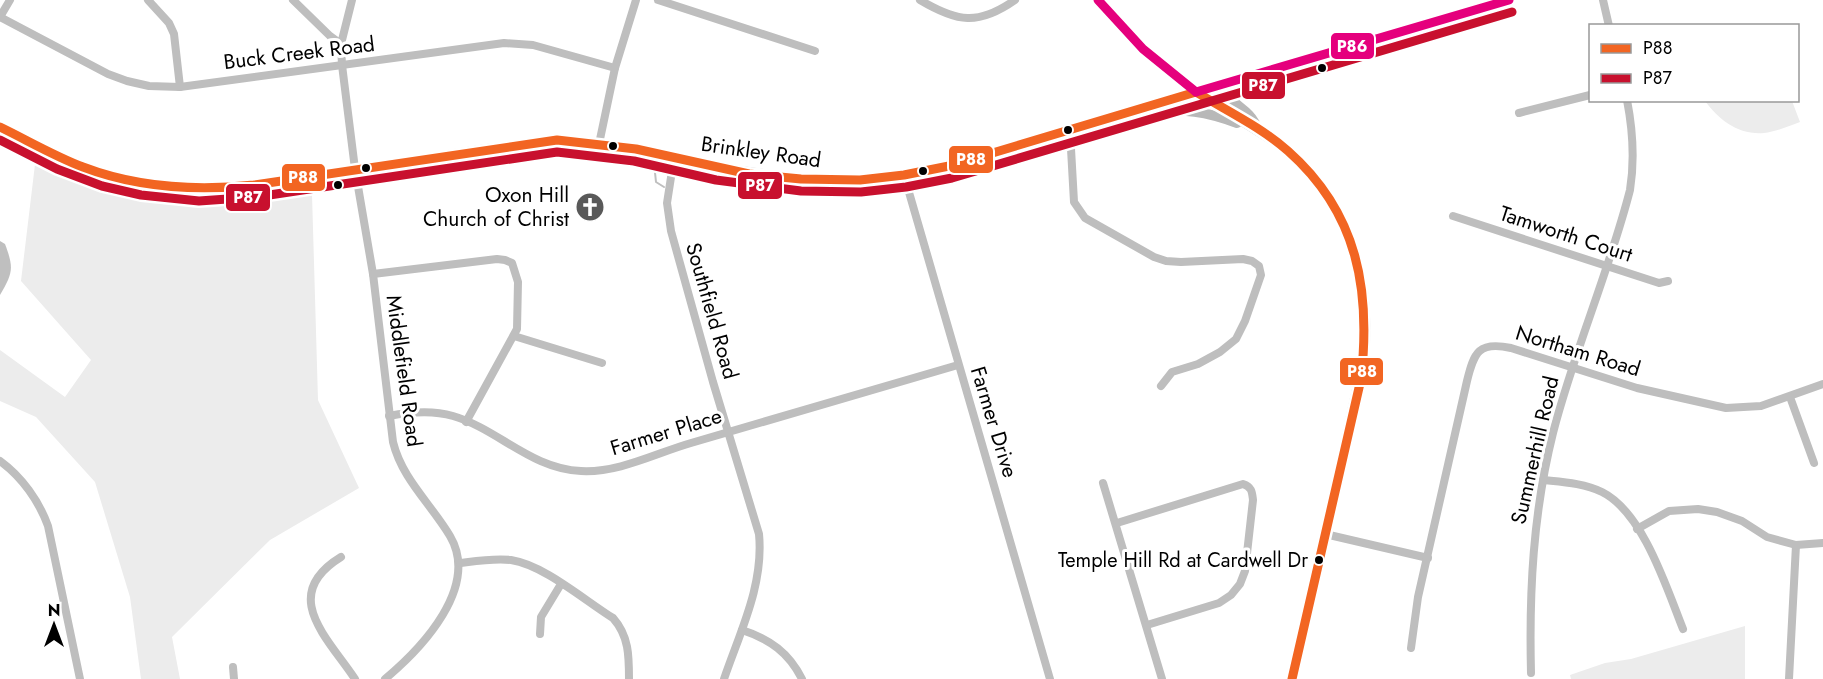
<svg xmlns="http://www.w3.org/2000/svg" width="1823" height="679" viewBox="0 0 1823 679" font-family="Jost,sans-serif">
  <style>
    .green { fill: #ececec }
    .water { fill: #bfbfbf }
    .lines { fill: none; stroke-linecap: round; stroke-linejoin: round }
    .stream { stroke: #bfbfbf; stroke-width: 2 }
    .minor { stroke: #bebebe; stroke-width: 8 }
    .secondary { stroke: #b8b8b8; stroke-width: 10 }
    .bus-1-casing { stroke: #fff; stroke-width: 14 }
    .bus-2-casing { stroke: #fff; stroke-width: 14 }
    .bus-3-casing { stroke: #fff; stroke-width: 14 }
    .bus-1 { stroke: #f26522; stroke-width: 9 }
    .bus-2 { stroke: #c8102e; stroke-width: 9 }
    .bus-3 { stroke: #e5007d; stroke-width: 9 }
    .bus-dot { fill: #000; stroke: #fff; stroke-width: 2 }
    .labels { text-anchor: middle; stroke-width: 6; stroke-linejoin: round; paint-order: stroke }
    .bus-label { font-size: 20px; fill: #000; stroke: #fff; text-anchor: end }
    .street-label { font-size: 21px; fill: #000; stroke: #fff }
    .poi-label { font-size: 21px; fill: #000; stroke: #fff; text-anchor: end }
    .line-badge { stroke: #fff; stroke-width: 2 }
    .badge-label { font-size: 16px; text-anchor: middle; font-weight: bold; fill: #fff }
  </style>
  <rect width="100%" height="100%" fill="#fff"/>
  <g class="green">
    <path d="M1705,101H1792L1800,122C1789,126 1775,132 1764,133C1738,135 1719,120 1705,101Z"/>
    <polygon points="36,156 115,194 188,202 312,194 318,400 359,488 270,540 172,637 180,679 141,679 130,597 95,482 36,417 0,401 0,350 65,397 91,360 21,281"/>
    <polygon points="1745,626 1745,679 1571,679 1570,675 1605,663 1631,659"/>
  </g>
  <path class="water" d="M0,241L5,244C14,268 13,273 0,295Z"/>
  <g class="lines">
    <g class="stream">
      <polyline points="636,157 657,164"/>
      <polyline points="654,163 656,182 664,187"/>
      <polyline points="688,171 751,181"/>
      <polyline points="922,178 965,168 1040,146 1051,145"/>
      <polyline points="761,182 788,185"/>
      <polyline points="805,185 830,186"/>
      <polyline points="839,186 895,182"/>
    </g>
    <g class="minor">
      <polyline points="148,0 169,23 174,34 180,87"/>
      <polyline points="293,0 330,36 341,44"/>
      <path d="M352,0L341,44L342,65L355,169L373,274L393,442C402,479 431,504 450,536C480,587 422,648 385,679"/>
      <polyline points="658,0 815,51"/>
      <path d="M920,0C957,22 978,26 1015,0"/>
      <polyline points="1603,0 1609,26"/>
      <polyline points="0,17 108,74 127,81 149,86 180,87 504,43 533,45 615,68"/>
      <polyline points="0,17 10,0"/>
      <polyline points="1519,113 1590,95"/>
      <polyline points="1070,131 1074,202 1085,218 1154,257 1166,261 1181,262 1243,259 1252,261 1259,266 1261,275 1245,321 1236,339 1220,352 1198,364 1172,372 1161,386"/>
      <polyline points="599,144 615,68 636,0"/>
      <path d="M674,158L667,203L671,231L713,382L759,534C764,585 740,632 724,679"/>
      <polyline points="904,175 1050,679"/>
      <polyline points="1453,216 1659,283 1668,281"/>
      <polyline points="373,274 497,259 505,260 512,263 518,282 517,329 466,422"/>
      <polyline points="514,336 602,363"/>
      <polyline points="1790,397 1814,463"/>
      <path d="M389,416C410,412 432,410 453,416C498,429 531,469 581,471C619,473 656,453 691,443C780,417 869,391 958,365"/>
      <path d="M0,461C22,477 39,501 48,526L80,679"/>
      <path d="M1543,480C1562,482 1584,483 1602,492C1643,512 1667,589 1683,629"/>
      <polyline points="1103,483 1162,679"/>
      <path d="M1117,523L1243,484C1252,487 1252,492 1253,500L1245,571L1240,584L1231,595L1219,603L1147,625"/>
      <polyline points="1637,529 1669,511 1698,509 1717,512 1742,521 1767,537 1796,545 1823,543"/>
      <polyline points="1325,534 1428,558"/>
      <path d="M341,557C279,595 327,637 355,679"/>
      <path d="M460,563C476,561 494,558 511,560C544,565 584,600 613,618C629,636 629,656 629,679"/>
      <path d="M742,630C770,639 789,653 802,679"/>
      <polyline points="540,634 541,617 561,584"/>
      <path d="M1411,648L1418,597L1467,381C1474,352 1479,341 1511,348L1637,388L1726,408L1761,406L1823,384"/>
      <polyline points="233,667 234,679"/>
      <path d="M1531,673C1529,592 1533,513 1553,433C1574,351 1609,272 1630,190C1635,159 1633,131 1627,100"/>
      <polyline points="1789,679 1796,545"/>
    </g>
    <g class="secondary">
      <path d="M1098,0C1128,34 1158,64 1194,90C1224,112 1257,128 1286,150C1297,158 1306,168 1315,179C1357,230 1370,292 1364,358L1292,679"/>
      <path d="M1242,81C1221,100 1235,101 1249,115C1253,119 1255,124 1258,128"/>
      <path d="M1150,111C1185,109 1205,111 1237,123"/>
      <polyline points="0,127 62,158 105,174 142,183 199,189 254,185 487,149 557,140 636,149 718,168 801,179 860,180 904,175 949,166 1509,0"/>
    </g>
    <g class="bus-1-casing">
      <path id="bus-1" d="M0,127C27,140 54,156 83,167C138,188 196,191 254,185L557,140L636,149L749,174L801,179L860,180L904,175L949,166L1196,92C1227,111 1261,127 1288,151C1358,213 1371,290 1361,379L1292,679"/>
    </g>
    <g class="bus-2-casing">
      <polyline id="bus-2" points="0,140 57,169 102,186 141,195 199,201 256,197 557,152 634,161 716,180 801,191 861,192 906,187 952,178 1512,12"/>
    </g>
    <g class="bus-3-casing">
      <g id="bus-3">
        <polyline points="1098,0 1143,49 1196,92"/>
        <polyline points="1196,92 1509,0"/>
      </g>
    </g>
    <use href="#bus-1" class="bus-1"/>
    <use href="#bus-2" class="bus-2"/>
    <use href="#bus-3" class="bus-3"/>
  </g>
  <defs>
    <g id="church-disc" transform="scale(1.5)"><circle r="9.5" fill="#595959" stroke="#fff"/><path d="M-1.2-6h2.4v3.5h3.3v2.4h-3.3V6h-2.4V-.1h-3.3v-2.4h3.3Z" fill="#fff"/></g>
  </defs>
  <g fill-rule="evenodd">
    <use href="#church-disc" x="590" y="207"/>
  </g>
  <g class="bus-dot">
    <circle cx="1322" cy="68" r="5"/>
    <circle cx="1068" cy="130" r="5"/>
    <circle cx="613" cy="146" r="5"/>
    <circle cx="366" cy="168" r="5"/>
    <circle cx="923" cy="171" r="5"/>
    <circle cx="338" cy="185" r="5"/>
    <circle cx="1319" cy="560" r="5"/>
  </g>
  <g class="labels">
    <g class="bus-label">
      <text x="1308" y="567">Temple Hill Rd at Cardwell Dr</text>
    </g>
    <g class="street-label">
      <text transform="translate(299 53) rotate(-7)" y="7">Buck Creek Road</text>
      <text transform="translate(761 152) rotate(8)" y="7">Brinkley Road</text>
      <text transform="translate(1566 234) rotate(18)" y="7">Tamworth Court</text>
      <text transform="translate(712 311) rotate(74)" y="7">Southfield Road</text>
      <text transform="translate(1578 351) rotate(17)" y="7">Northam Road</text>
      <text transform="translate(404 371) rotate(82)" y="7">Middlefield Road</text>
      <text transform="translate(994 422) rotate(73)" y="7">Farmer Drive</text>
      <text transform="translate(666 432) rotate(-17)" y="7">Farmer Place</text>
      <text transform="translate(1535 450) rotate(-77)" y="7">Summerhill Road</text>
    </g>
    <g class="poi-label">
      <text x="569" y="202">Oxon Hill<tspan x="569" dy="24">Church of Christ</tspan></text>
    </g>
  </g>
  <g class="line-badge">
    <rect x="1330" y="32" width="45" height="28" rx="6" fill="#e5007d"/>
    <rect x="1241" y="71" width="45" height="29" rx="6" fill="#c8102e"/>
    <rect x="948" y="145" width="46" height="29" rx="6" fill="#f26522"/>
    <rect x="281" y="163" width="45" height="29" rx="6" fill="#f26522"/>
    <rect x="737" y="171" width="46" height="29" rx="6" fill="#c8102e"/>
    <rect x="225" y="183" width="46" height="29" rx="6" fill="#c8102e"/>
    <rect x="1339" y="357" width="45" height="29" rx="6" fill="#f26522"/>
  </g>
  <g class="badge-label">
    <text x="1352" y="52">P86</text>
    <text x="1263" y="91">P87</text>
    <text x="971" y="165">P88</text>
    <text x="303" y="183">P88</text>
    <text x="760" y="191">P87</text>
    <text x="248" y="203">P87</text>
    <text x="1362" y="377">P88</text>
  </g>
  <rect x="1589" y="24" width="210" height="78" fill="#ffffff" stroke="#999999" stroke-width="1.5"/>
  <rect x="1601" y="44" width="30" height="9" fill="#f26522" stroke="#999999" stroke-width="1.5"/>
  <text x="1643" y="54" font-size="18" fill="#000000">P88</text>
  <rect x="1601" y="74" width="30" height="9" fill="#c8102e" stroke="#999999" stroke-width="1.5"/>
  <text x="1643" y="84" font-size="18" fill="#000000">P87</text>
  <g transform="translate(54 625)" stroke="#ffffff" stroke-width="4.5" paint-order="stroke">
  <path d="M0-4.5L10 22L0 15L-10 22Z" fill="#000000"/>
  <text y="-9" font-size="16" font-weight="bold" text-anchor="middle" fill="#000000">N</text>
  </g>
</svg>
